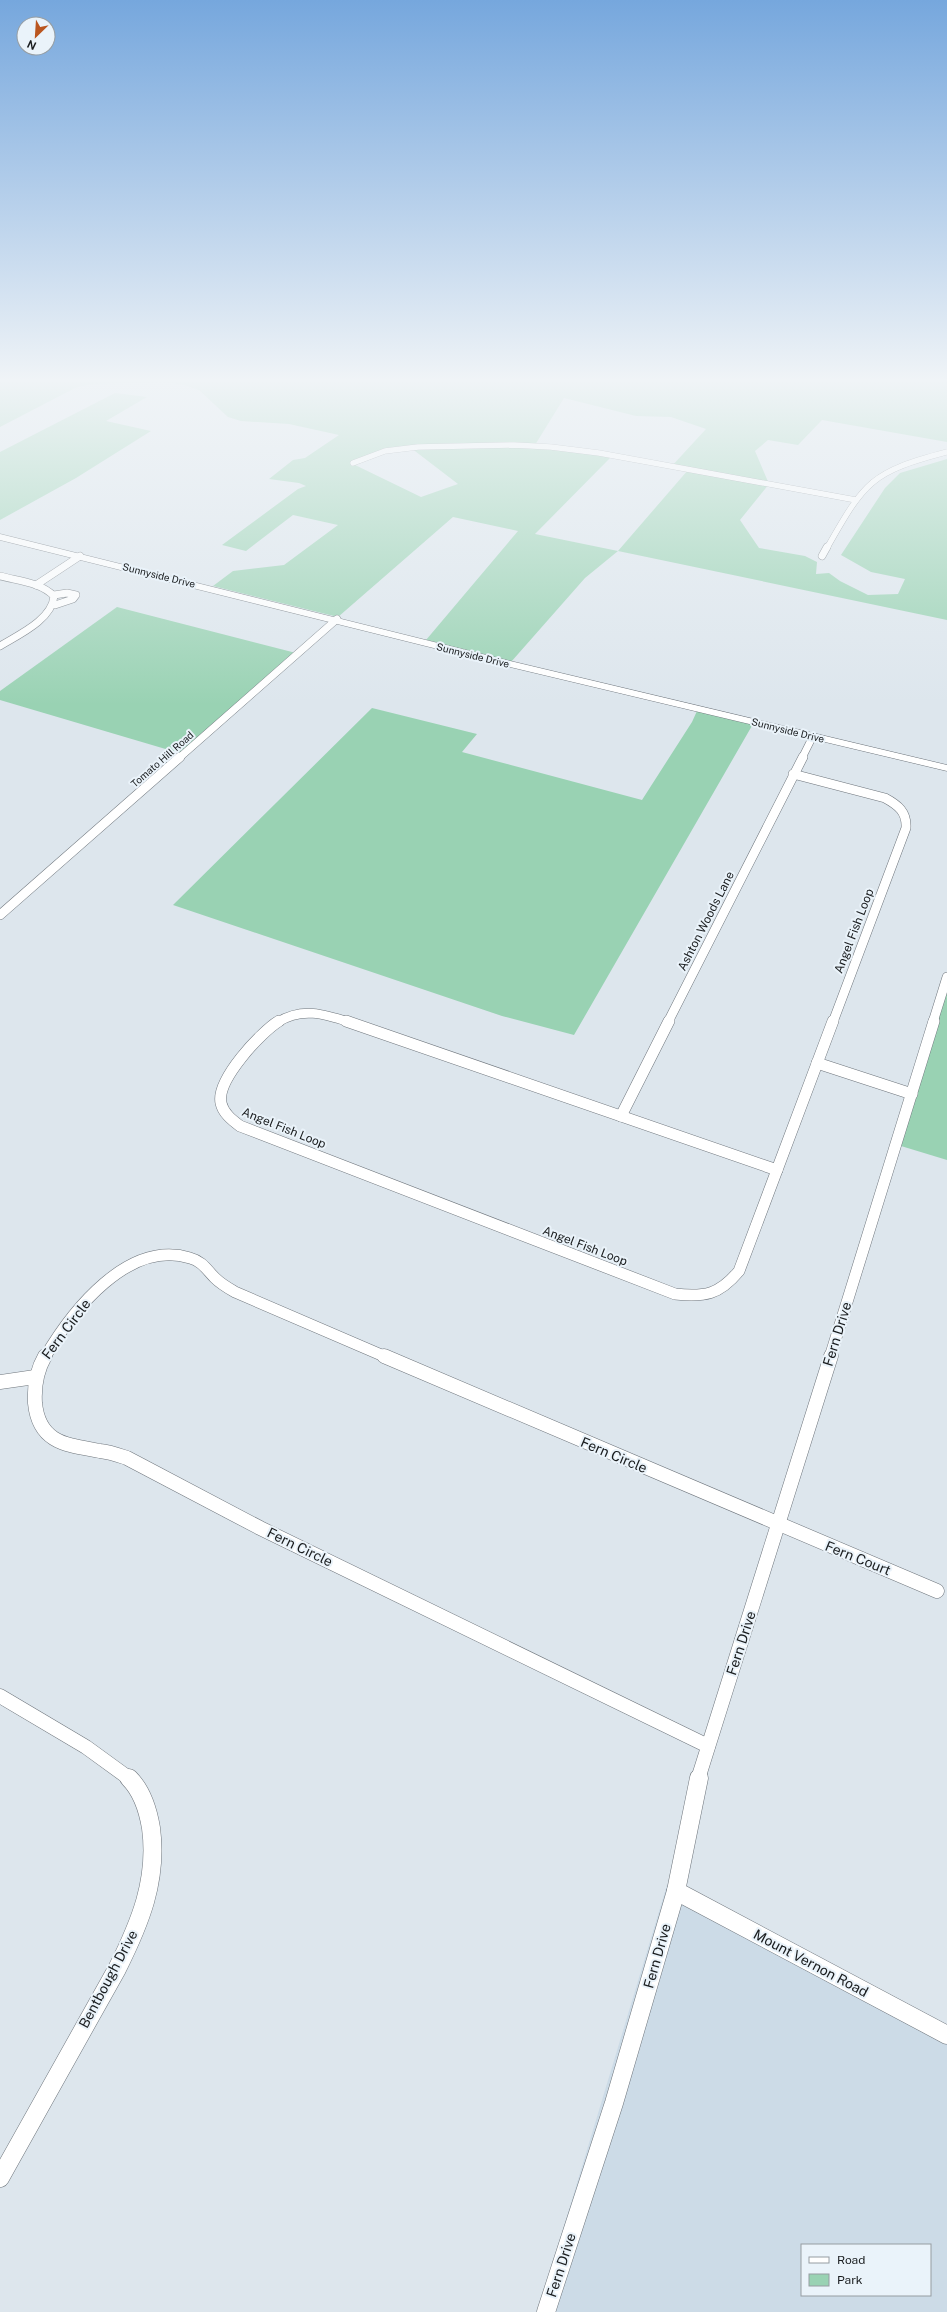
<svg xmlns="http://www.w3.org/2000/svg" width="947" height="2312" viewBox="0 0 947 2312" font-family="'Public Sans',sans-serif">
  <style>
    .built { fill: #ccdbe7; fill-rule: evenodd }
    .green { fill: #99d2b3; fill-rule: evenodd }
    .lines { fill: none; stroke-linecap: round; stroke-linejoin: round }
    .street-far5-casing { stroke: #6e757c; stroke-width: 6 }
    .street-far4-casing { stroke: #6e757c; stroke-width: 8 }
    .street-far3-casing { stroke: #6e757c; stroke-width: 10 }
    .street-far2-casing { stroke: #6e757c; stroke-width: 12 }
    .street-far1-casing { stroke: #6e757c; stroke-width: 15 }
    .street-casing { stroke: #6e757c; stroke-width: 19 }
    .secondary-casing { stroke: #6e757c; stroke-width: 1 }
    .street-far5 { stroke: #fff; stroke-width: 5.5 }
    .street-far4 { stroke: #fff; stroke-width: 7 }
    .street-far3 { stroke: #fff; stroke-width: 9 }
    .street-far2 { stroke: #fff; stroke-width: 11 }
    .street-far1 { stroke: #fff; stroke-width: 14 }
    .street { stroke: #fff; stroke-width: 18 }
    .secondary { fill: #fff; fill-rule: evenodd }
    .labels { text-anchor: middle; stroke-width: 4; stroke-linejoin: round; paint-order: stroke }
    .far-street-label { font-size: 10px; fill: #191c1e; stroke: #eaf3fa }
    .street-label { font-size: 12px; fill: #191c1e; stroke: #eaf3fa }
    .near-street-label { font-size: 14px; fill: #191c1e; stroke: #eaf3fa }
  </style>
  <rect width="100%" height="100%" fill="#dde6ed"/>
  <path class="built" d="M667,1885L918,2011L947,2032V2312H538ZM802,2245H930V2295H802Z"/>
  <g class="green">
    <path d="M0,381H947V442L822,420L798,445L768,440L755,451L769,484L740,520L759,548L805,556L817,562L816,574L829,573L840,581L868,595L898,594L905,579L871,572L841,555L885,488L900,473L947,459V620L618,551L585,578L511,662L426,640L518,531L453,517L338,617L213,586L233,571L284,565L338,525L293,515L246,551L222,545L298,489L306,486L299,483L269,479L293,460L305,458L339,435L289,424L241,421L228,417L199,390L184,385L164,382L93,384L77,387L0,427ZM564,398L636,416L671,417L706,429L671,467L688,470L618,551L535,534L612,456L535,445ZM411,448L458,484L421,497L353,464L387,451Z"/>
    <polygon points="115,393 147,397 106,421 151,431 76,478 0,520 0,452"/>
    <polygon points="117,607 296,653 179,753 0,700 0,691"/>
    <polygon points="372,708 477,734 462,752 642,800 692,722 697,711 753,724 574,1035 502,1016 173,905"/>
    <polygon points="947,991 947,1160 901,1146"/>
  </g>
  <g class="lines">
    <g class="street-far5-casing">
      <g id="street-far5">
        <polyline points="353,463 385,451 418,447 514,445 551,447 599,453 856,500"/>
        <path d="M827,548C865,481 871,472 947,452"/>
      </g>
    </g>
    <g class="street-far4-casing">
      <g id="street-far4">
        <polyline points="822,556 827,547"/>
        <path d="M0,576C19,581 40,582 54,596C52,620 18,635 0,646"/>
        <polyline points="36,585 80,556"/>
        <polyline points="54,595 67,593 76,595 73,599 55,605"/>
        <polyline points="179,758 337,619"/>
        <polyline points="802,758 813,736"/>
      </g>
    </g>
    <g class="street-far3-casing">
      <g id="street-far3">
        <path d="M793,774L885,798C898,805 907,812 906,828L833,1022"/>
        <polyline points="0,915 180,757"/>
        <path d="M278,1022C302,1007 324,1014 349,1022"/>
        <polyline points="668,1022 803,757"/>
        <polyline points="933,1022 947,977"/>
      </g>
    </g>
    <g class="street-far2-casing">
      <g id="street-far2">
        <path d="M279,1021C261,1032 216,1080 221,1103C223,1113 232,1120 240,1126L675,1294C705,1297 719,1295 739,1271L833,1021"/>
        <polyline points="346,1021 777,1170"/>
        <polyline points="817,1063 912,1094"/>
        <polyline points="621,1116 669,1021"/>
        <path d="M45,1357C72,1311 128,1239 190,1258C202,1261 207,1270 215,1278C221,1284 228,1288 235,1292L386,1357"/>
        <polyline points="830,1357 934,1021"/>
      </g>
    </g>
    <g class="street-far1-casing">
      <g id="street-far1">
        <path d="M45,1356C37,1370 34,1387 35,1403C39,1444 68,1445 100,1451C110,1452 118,1455 127,1458L260,1528L708,1746"/>
        <polyline points="384,1356 937,1591"/>
        <polyline points="0,1382 35,1377"/>
        <polyline points="0,1696 86,1747 130,1779"/>
        <polyline points="698,1779 831,1356"/>
      </g>
    </g>
    <g class="street-casing">
      <g id="street">
        <polyline points="676,1891 947,2035"/>
        <path d="M0,2178L117,1969C140,1923 158,1880 151,1828C148,1810 142,1791 129,1778"/>
        <polyline points="546,2312 614,2103 676,1891 699,1778"/>
      </g>
    </g>
    <g class="secondary-casing">
      <polygon id="secondary" points="0,534 506,660 947,765 947,771 506,666 0,540"/>
    </g>
    <use href="#street-far5" class="street-far5"/>
    <use href="#street-far4" class="street-far4"/>
    <use href="#street-far3" class="street-far3"/>
    <use href="#street-far2" class="street-far2"/>
    <use href="#street-far1" class="street-far1"/>
    <use href="#street" class="street"/>
    <use href="#secondary" class="secondary"/>
  </g>
  <linearGradient id="sky" x2="0" y2="1"><stop stop-color="#76a7dd"/><stop offset="0.54" stop-color="#f0f4f7"/><stop offset="1" stop-color="#f0f4f7" stop-opacity="0"/></linearGradient>
  <rect width="947" height="705" fill="url(#sky)"/>
  <g class="labels">
    <g class="far-street-label">
      <text transform="translate(159 575) rotate(14)" y="4">Sunnyside Drive</text>
      <text transform="translate(473 655) rotate(14)" y="4">Sunnyside Drive</text>
      <text transform="translate(788 730) rotate(14)" y="4">Sunnyside Drive</text>
      <text transform="translate(162 759) rotate(-41)" y="4">Tomato Hill Road</text>
    </g>
    <g class="street-label">
      <text transform="translate(706 921) rotate(-63)" y="4">Ashton Woods Lane</text>
      <text transform="translate(854 931) rotate(-69)" y="4">Angel Fish Loop</text>
      <text transform="translate(284 1128) rotate(22)" y="4">Angel Fish Loop</text>
      <text transform="translate(585 1246) rotate(21)" y="4">Angel Fish Loop</text>
    </g>
    <g class="near-street-label">
      <text transform="translate(66 1329) rotate(-53)" y="5">Fern Circle</text>
      <text transform="translate(837 1334) rotate(-73)" y="5">Fern Drive</text>
      <text transform="translate(614 1455) rotate(23)" y="5">Fern Circle</text>
      <text transform="translate(300 1547) rotate(26)" y="5">Fern Circle</text>
      <text transform="translate(858 1558) rotate(22)" y="5">Fern Court</text>
      <text transform="translate(741 1643) rotate(-72)" y="5">Fern Drive</text>
      <text transform="translate(657 1956) rotate(-74)" y="5">Fern Drive</text>
      <text transform="translate(811 1963) rotate(28)" y="5">Mount Vernon Road</text>
      <text transform="translate(108 1979) rotate(-62)" y="5">Bentbough Drive</text>
      <text transform="translate(561 2265) rotate(-72)" y="5">Fern Drive</text>
    </g>
  </g>
  <rect x="801" y="2244" width="130" height="52" fill="#eaf3fa" stroke="#969da2"/>
  <rect x="809" y="2257" width="20" height="6" fill="#ffffff" stroke="#969da2"/>
  <text x="837" y="2264" font-size="12" fill="#191c1e">Road</text>
  <rect x="809" y="2274" width="20" height="12" fill="#99d2b3" stroke="#969da2"/>
  <text x="837" y="2284" font-size="12" fill="#191c1e">Park</text>
  <g transform="translate(36 36) rotate(205)"><circle r="19" fill="#eaf3fa" stroke="#969da2"/>
  <path d="M0-3L7 15L0 10L-7 15Z" fill="#ba5620"/>
  <text y="-6" font-size="11" font-weight="bold" text-anchor="middle" fill="#191c1e">N</text>
  </g>
</svg>
